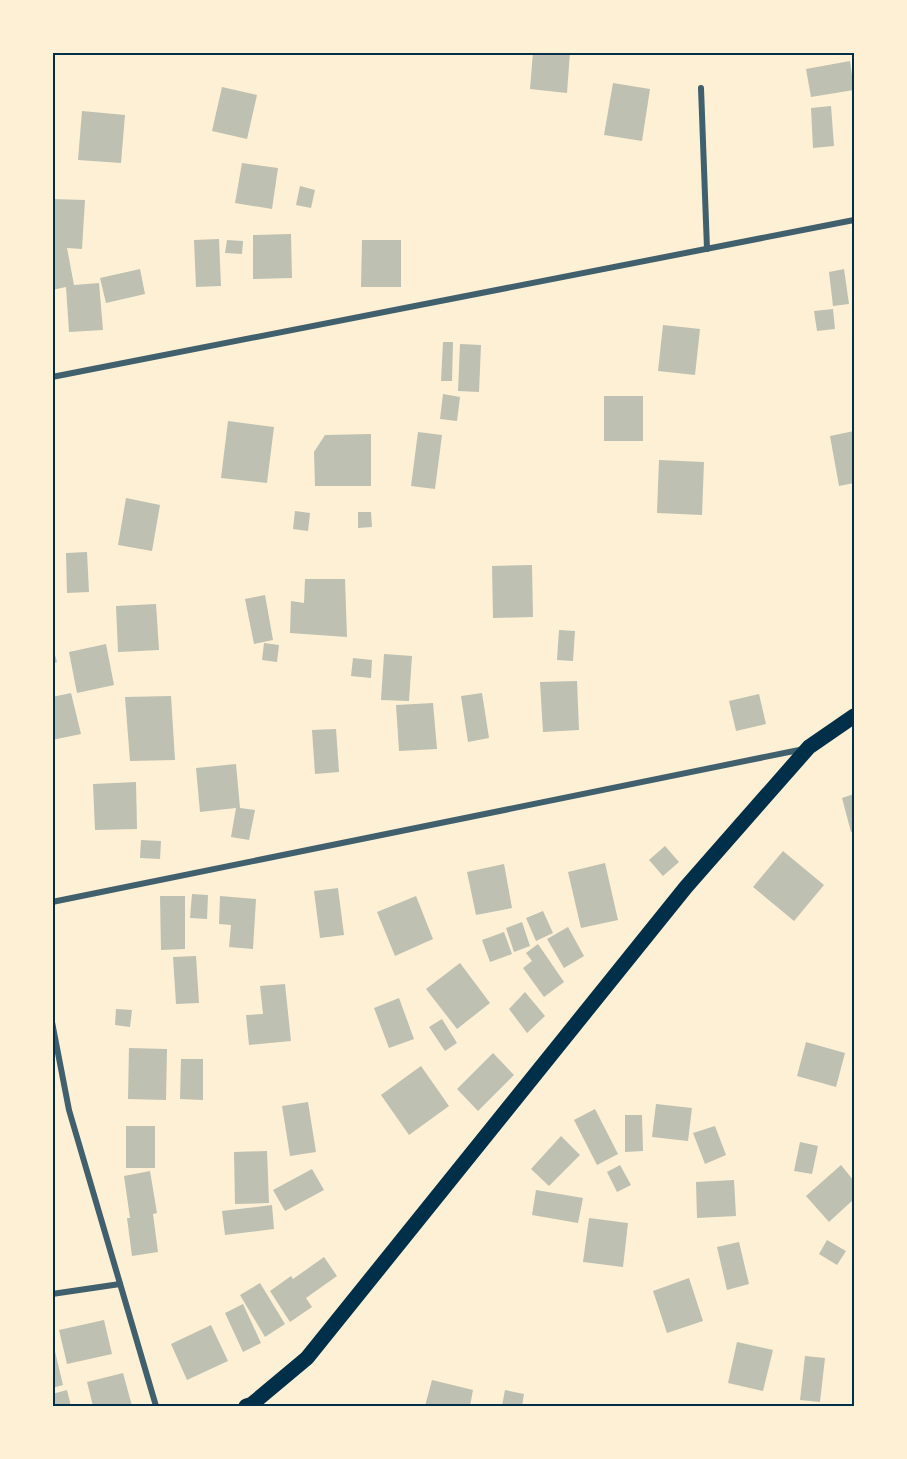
<svg xmlns="http://www.w3.org/2000/svg" width="907" height="1459" viewBox="0 0 907 1459" font-family="'Sofia Sans Condensed',sans-serif">
  <style>
    .building { fill: #bec0b2 }
    .lines { fill: none; stroke-linecap: round; stroke-linejoin: round }
    .minor { stroke: #3f606c; stroke-width: 6 }
    .primary { stroke: #003049; stroke-width: 15 }
    .neatline { fill: none; stroke: #003049; stroke-width: 2 }
  </style>
  <rect width="100%" height="100%" fill="#fdf0d5"/>
  <g class="building">
    <polygon points="533,52 570,52 567,93 530,89"/>
    <polygon points="850,61 854,90 811,97 806,69"/>
    <polygon points="613,83 650,89 642,141 604,135"/>
    <polygon points="222,87 257,95 247,139 212,131"/>
    <polygon points="831,106 834,146 813,148 811,108"/>
    <polygon points="82,111 125,115 121,163 78,160"/>
    <polygon points="242,163 278,168 272,209 235,203"/>
    <polygon points="300,186 315,190 311,208 296,205"/>
    <polygon points="52,199 85,200 82,249 67,248 74,285 99,283 103,330 69,332 66,287 52,290"/>
    <polygon points="291,234 292,278 253,279 253,235"/>
    <polygon points="219,239 221,286 196,287 194,240"/>
    <polygon points="227,240 243,241 242,254 225,253"/>
    <polygon points="362,240 401,240 401,287 361,287"/>
    <polygon points="140,269 145,294 106,303 100,278"/>
    <polygon points="844,269 849,304 833,306 829,272"/>
    <polygon points="833,309 835,329 817,331 814,311"/>
    <polygon points="663,325 700,329 695,375 658,371"/>
    <polygon points="443,342 453,342 452,381 441,381"/>
    <polygon points="460,344 481,345 479,392 458,391"/>
    <polygon points="443,394 460,397 457,421 440,419"/>
    <rect x="604" y="396" width="39" height="45"/>
    <polygon points="228,421 274,427 267,483 221,478"/>
    <polygon points="854,431 854,483 839,486 830,436"/>
    <polygon points="418,432 442,435 435,489 411,486"/>
    <polygon points="371,434 371,486 315,486 314,452 325,435"/>
    <polygon points="659,460 704,462 702,515 657,513"/>
    <polygon points="126,498 160,505 152,551 118,545"/>
    <polygon points="295,511 310,513 308,531 293,529"/>
    <polygon points="358,512 371,512 372,527 358,528"/>
    <polygon points="87,552 89,592 67,593 66,553"/>
    <polygon points="532,565 533,617 493,618 492,566"/>
    <polygon points="305,579 345,579 347,637 290,633 291,601 304,603"/>
    <polygon points="265,595 273,640 254,644 245,599"/>
    <polygon points="156,604 159,650 118,652 116,606"/>
    <polygon points="559,630 575,631 573,661 557,660"/>
    <polygon points="264,643 279,645 277,662 262,660"/>
    <polygon points="52,644 57,662 52,664"/>
    <polygon points="106,644 114,685 77,693 69,652"/>
    <polygon points="384,654 412,656 409,701 381,700"/>
    <polygon points="353,658 372,660 371,678 351,676"/>
    <polygon points="577,681 579,730 543,732 540,682"/>
    <polygon points="71,693 81,734 52,740 52,697"/>
    <polygon points="482,693 489,738 468,742 461,696"/>
    <polygon points="759,694 766,724 736,731 729,701"/>
    <polygon points="171,696 175,760 130,761 125,697"/>
    <polygon points="433,703 437,749 399,751 396,705"/>
    <polygon points="336,729 339,772 315,774 312,730"/>
    <polygon points="236,764 240,808 255,810 249,840 231,837 236,808 200,812 196,768"/>
    <polygon points="136,782 137,829 95,830 93,784"/>
    <polygon points="854,794 854,831 851,832 842,798"/>
    <polygon points="141,840 161,841 160,859 140,858"/>
    <polygon points="665,846 679,862 663,876 649,860"/>
    <polygon points="783,851 824,885 794,921 753,887"/>
    <polygon points="605,863 618,920 581,928 568,872"/>
    <polygon points="504,864 512,908 476,915 467,872"/>
    <polygon points="338,888 344,935 320,938 314,891"/>
    <polygon points="192,894 208,895 207,919 190,918"/>
    <polygon points="160,896 185,896 185,949 161,950"/>
    <polygon points="220,896 256,899 253,949 229,947 231,925 219,924"/>
    <polygon points="416,896 433,939 395,956 377,912"/>
    <polygon points="543,911 553,933 536,941 526,918"/>
    <polygon points="522,922 530,946 514,952 506,928"/>
    <polygon points="568,927 584,956 564,968 547,939"/>
    <polygon points="504,932 512,954 490,962 482,940"/>
    <polygon points="538,944 564,982 544,997 523,968 532,961 526,953"/>
    <polygon points="196,956 199,1003 176,1004 173,957"/>
    <polygon points="460,963 490,1003 457,1029 426,989"/>
    <polygon points="285,984 291,1041 249,1045 246,1015 263,1014 260,986"/>
    <polygon points="525,992 545,1016 527,1033 509,1009"/>
    <polygon points="399,998 414,1039 389,1048 374,1008"/>
    <polygon points="116,1009 132,1010 130,1027 115,1025"/>
    <polygon points="442,1019 457,1043 445,1051 429,1027"/>
    <polygon points="806,1042 845,1053 836,1087 797,1076"/>
    <polygon points="129,1048 167,1049 166,1100 128,1099"/>
    <polygon points="493,1053 514,1075 478,1111 457,1089"/>
    <polygon points="181,1059 203,1059 203,1100 180,1099"/>
    <polygon points="421,1066 449,1106 409,1135 381,1095"/>
    <polygon points="308,1102 316,1152 290,1156 282,1106"/>
    <polygon points="656,1104 692,1108 688,1141 652,1137"/>
    <polygon points="595,1109 618,1154 597,1165 574,1120"/>
    <polygon points="625,1115 642,1115 643,1151 625,1152"/>
    <rect x="126" y="1126" width="29" height="42"/>
    <polygon points="715,1126 726,1155 705,1164 693,1133"/>
    <polygon points="561,1136 580,1155 549,1186 531,1169"/>
    <polygon points="800,1142 818,1146 812,1174 794,1171"/>
    <polygon points="267,1151 269,1203 235,1204 234,1152"/>
    <polygon points="620,1165 631,1185 617,1192 607,1172"/>
    <polygon points="841,1165 854,1181 854,1199 829,1222 806,1196"/>
    <polygon points="312,1169 324,1190 285,1211 273,1190"/>
    <polygon points="150,1171 157,1213 153,1214 158,1252 132,1256 127,1218 130,1218 124,1176"/>
    <polygon points="734,1180 736,1216 697,1218 696,1182"/>
    <polygon points="536,1190 583,1198 578,1223 532,1215"/>
    <polygon points="272,1205 274,1229 225,1235 222,1211"/>
    <polygon points="589,1218 628,1223 623,1267 583,1262"/>
    <polygon points="827,1240 846,1251 837,1265 819,1254"/>
    <polygon points="739,1242 749,1284 727,1290 717,1247"/>
    <polygon points="324,1257 337,1276 306,1298 312,1307 290,1322 270,1291 291,1276 293,1279"/>
    <polygon points="689,1278 703,1321 667,1333 653,1291"/>
    <polygon points="260,1283 285,1324 265,1337 240,1295"/>
    <polygon points="243,1304 261,1343 243,1352 225,1313"/>
    <polygon points="104,1320 112,1354 67,1364 59,1330"/>
    <polygon points="211,1325 228,1361 187,1380 171,1344"/>
    <polygon points="737,1342 773,1350 763,1391 728,1383"/>
    <polygon points="53,1343 63,1385 52,1388 52,1344"/>
    <polygon points="805,1356 825,1358 820,1402 800,1400"/>
    <polygon points="123,1373 132,1406 93,1406 87,1382"/>
    <polygon points="432,1380 473,1390 470,1406 425,1406"/>
    <polygon points="67,1390 71,1406 52,1406 52,1394"/>
    <polygon points="505,1390 524,1394 522,1406 502,1406"/>
  </g>
  <g class="lines">
    <g class="minor">
      <polyline points="701,88 707,249"/>
      <polyline points="52,377 854,220"/>
      <polyline points="52,902 804,749"/>
      <polyline points="52,1022 69,1110 156,1406"/>
      <polyline points="52,1294 120,1284"/>
    </g>
    <polyline class="primary" points="246,1406 252,1404 307,1358 686,887 809,747 854,716"/>
  </g>
  <rect width="907" height="1459" fill="none" stroke="#fdf0d5" stroke-width="108"/>
  <rect x="54" y="54" width="799" height="1351" class="neatline"/>
</svg>
